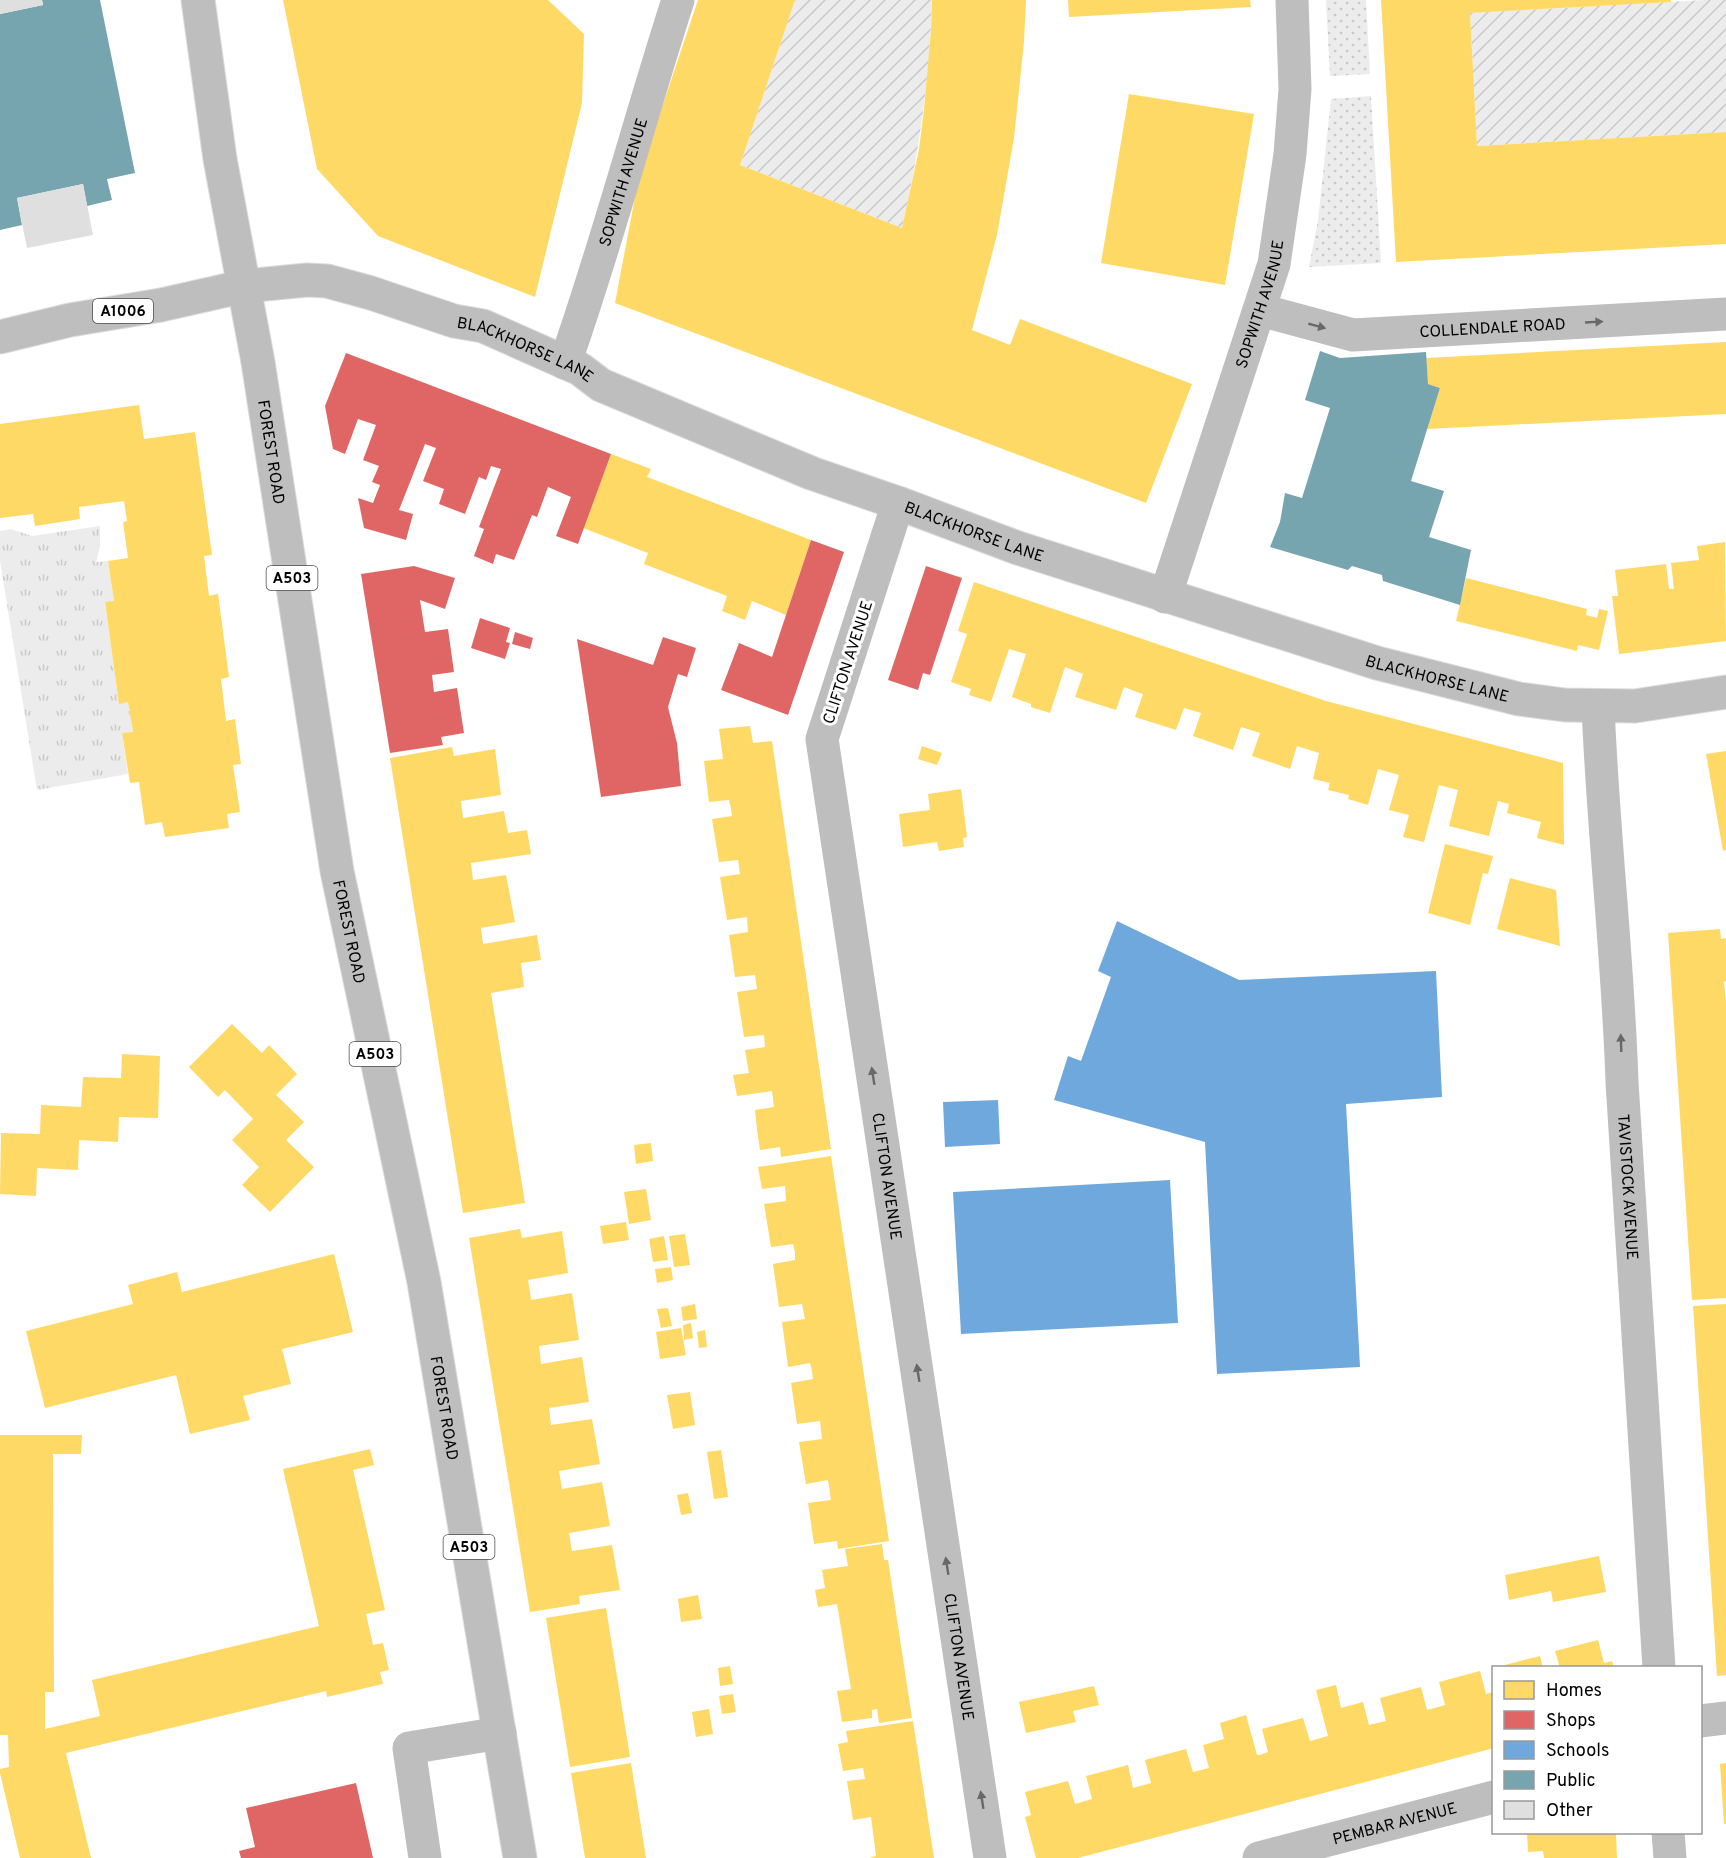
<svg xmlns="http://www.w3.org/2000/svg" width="1726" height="1858" viewBox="0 0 1726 1858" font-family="Overpass,sans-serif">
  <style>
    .grass { fill: url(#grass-tufts) }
    .park { fill: url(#park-dots) }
    .garden { fill: url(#garden-furrows) }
    .homes { fill: #ffd966 }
    .shops { fill: #e06666 }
    .schools { fill: #6fa8dc }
    .public { fill: #76a5af }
    .building { fill: #dfdfdf }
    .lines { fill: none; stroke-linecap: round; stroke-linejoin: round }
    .major-casing { stroke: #dbdbdb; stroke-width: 35 }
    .minor { stroke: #bebebe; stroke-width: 33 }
    .major { stroke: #bebebe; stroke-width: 33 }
    .oneway { fill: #686868 }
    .labels { text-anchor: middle; stroke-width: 6; stroke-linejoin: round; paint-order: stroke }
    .shield { fill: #fff; stroke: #4c4c4c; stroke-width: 1.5 }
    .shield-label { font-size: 15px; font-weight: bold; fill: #000 }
    .street-label { font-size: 16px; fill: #000; stroke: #fff }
  </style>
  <defs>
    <pattern id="grass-tufts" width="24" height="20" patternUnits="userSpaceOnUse" patternTransform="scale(1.5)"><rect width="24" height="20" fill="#ececec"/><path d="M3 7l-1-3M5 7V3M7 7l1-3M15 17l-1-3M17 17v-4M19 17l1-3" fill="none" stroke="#c9c9c9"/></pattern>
    <pattern id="park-dots" width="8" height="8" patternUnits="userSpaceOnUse" patternTransform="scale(1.5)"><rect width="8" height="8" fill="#ececec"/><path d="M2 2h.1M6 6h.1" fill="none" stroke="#c9c9c9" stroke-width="1.8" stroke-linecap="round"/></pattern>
    <pattern id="garden-furrows" width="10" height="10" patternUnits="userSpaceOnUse" patternTransform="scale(1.5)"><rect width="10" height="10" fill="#ececec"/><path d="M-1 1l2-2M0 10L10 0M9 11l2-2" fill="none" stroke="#c9c9c9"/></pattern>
  </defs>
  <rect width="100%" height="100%" fill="#fff"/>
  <polygon class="grass" points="100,526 100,547 96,562 108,561 114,601 105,603 119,703 128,702 133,732 122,734 128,774 37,790 0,561 0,531 11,529 32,536"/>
  <g class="park">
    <polygon points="1326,0 1366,0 1370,74 1330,76"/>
    <polygon points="1371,96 1381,263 1309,267 1318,220 1331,99"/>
  </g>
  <g class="garden">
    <path d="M795,0H932C930,77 919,153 902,228L740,165Z"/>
    <polygon points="1704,0 1726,0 1726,132 1477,146 1470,13"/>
  </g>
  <g class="homes">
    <polygon points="283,0 548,0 584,34 582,103 535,297 378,236 317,169"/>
    <polygon points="698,0 795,0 740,165 902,228 919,149 924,109 931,30 932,0 1026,0 1024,42 1014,138 997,235 972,330 1010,345 1020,319 1192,384 1146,503 615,303 639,176"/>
    <polygon points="1068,0 1250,0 1251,7 1069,17"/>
    <polygon points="1381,0 1671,0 1671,2 1470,13 1477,146 1726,132 1726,244 1396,262"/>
    <polygon points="1129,94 1254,114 1225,285 1101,263"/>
    <polygon points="1726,342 1726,414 1427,429 1440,388 1428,384 1426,358"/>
    <polygon points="139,405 144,439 195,432 212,555 204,556 209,596 218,594 229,677 221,679 226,721 235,719 241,764 233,765 240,812 227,814 229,828 165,837 162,822 145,825 139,782 130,783 122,733 133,732 128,702 119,704 105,602 114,601 108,561 128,558 123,522 127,521 124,501 79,507 80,519 35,526 33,514 0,518 0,424"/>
    <polygon points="611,454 651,469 647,477 811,540 786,615 752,601 745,620 722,611 727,596 644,564 648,553 583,528"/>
    <polygon points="1725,542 1726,641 1619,654 1612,596 1618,596 1615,570 1666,564 1669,589 1674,589 1671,563 1699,560 1697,546"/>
    <polygon points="1466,578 1587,609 1586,615 1597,618 1599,609 1608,611 1599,650 1578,645 1577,651 1456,621"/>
    <polygon points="974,582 1326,701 1563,763 1564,845 1537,838 1541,822 1507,813 1509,804 1498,801 1489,836 1449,826 1458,790 1439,785 1424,842 1403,837 1409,815 1389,810 1399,775 1378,769 1368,805 1348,799 1349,795 1328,790 1330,783 1313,779 1319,753 1297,746 1290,769 1273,763 1252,756 1260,733 1241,727 1233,750 1193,736 1201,713 1184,708 1176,730 1135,717 1143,694 1134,691 1124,687 1116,710 1075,697 1083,674 1065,667 1050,713 1031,707 1031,704 1012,697 1026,654 1009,649 991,702 969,695 971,689 951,682 967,634 958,631"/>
    <polygon points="750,726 753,743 772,741 831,1149 781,1157 780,1147 760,1150 757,1130 755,1110 774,1107 772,1091 737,1096 733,1075 749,1073 745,1050 765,1047 764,1035 744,1037 737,992 757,989 755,975 735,977 729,935 748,932 747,917 727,920 720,877 740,874 738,860 719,862 712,819 732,816 731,809 729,800 709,802 704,761 723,759 719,729"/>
    <polygon points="922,746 942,753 937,765 918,759"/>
    <polygon points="452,747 454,756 495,749 501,795 461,801 463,818 504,811 508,833 527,830 531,854 471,863 473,880 506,875 515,922 481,928 483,944 537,935 541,960 521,963 524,987 491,993 525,1203 463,1213 390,758"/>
    <polygon points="1726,751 1726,850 1723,851 1706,754"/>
    <polygon points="961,789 967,837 963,838 964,847 939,851 937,842 903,847 899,814 930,810 928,794"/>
    <polygon points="1445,844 1493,856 1488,874 1483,873 1470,925 1428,913"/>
    <polygon points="1510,878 1556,890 1560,946 1497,929"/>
    <polygon points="1720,929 1721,939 1726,938 1726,981 1724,982 1726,1001 1726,1298 1692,1300 1668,933"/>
    <polygon points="232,1024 262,1053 269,1045 297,1074 276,1095 304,1122 286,1140 314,1167 270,1212 242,1185 259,1167 232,1140 253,1119 225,1090 218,1097 189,1067"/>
    <polygon points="122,1054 160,1056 158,1118 119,1117 118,1142 79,1140 78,1170 37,1168 36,1196 0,1194 1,1133 40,1134 41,1105 81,1107 83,1077 121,1078"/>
    <polygon points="651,1143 653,1161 636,1164 634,1145"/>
    <polygon points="831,1156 889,1541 838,1549 837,1541 814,1544 808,1503 831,1500 828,1480 806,1484 799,1442 822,1439 820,1421 797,1424 791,1383 813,1379 812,1371 810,1363 788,1367 782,1322 805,1319 802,1304 779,1307 773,1264 795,1260 795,1252 793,1244 771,1247 764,1204 786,1201 785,1186 762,1189 758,1167"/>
    <polygon points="646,1189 651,1220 629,1224 624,1192"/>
    <polygon points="626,1222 629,1240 603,1244 600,1226"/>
    <polygon points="520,1229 522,1238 562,1231 568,1273 528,1280 530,1292 531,1300 572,1293 579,1340 539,1346 540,1354 541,1364 582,1357 589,1402 549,1408 551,1425 592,1419 600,1464 559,1471 562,1489 602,1482 610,1526 569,1533 572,1551 612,1545 620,1590 579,1596 580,1604 530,1612 469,1238"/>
    <polygon points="685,1234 690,1265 674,1267 669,1236"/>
    <polygon points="664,1236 668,1260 653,1262 649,1239"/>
    <polygon points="334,1254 353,1332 282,1349 291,1384 243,1396 250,1420 190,1434 176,1375 45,1408 26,1331 133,1304 128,1285 177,1272 182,1292"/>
    <polygon points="671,1267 673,1280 657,1283 655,1269"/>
    <polygon points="695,1304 697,1319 683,1321 681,1307"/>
    <polygon points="1726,1304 1726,1675 1717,1676 1693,1306"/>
    <polygon points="668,1308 672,1326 661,1328 657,1309"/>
    <polygon points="691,1323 693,1338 684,1340 683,1325"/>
    <polygon points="681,1328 686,1355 660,1359 656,1332"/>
    <polygon points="705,1330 707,1347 699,1348 697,1332"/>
    <polygon points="690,1392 695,1425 673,1429 667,1395"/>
    <polygon points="0,1435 82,1435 81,1454 53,1454 54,1692 45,1692 45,1729 100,1716 92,1680 319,1626 283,1469 370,1449 374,1465 353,1470 385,1610 366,1614 373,1645 383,1643 389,1670 380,1672 383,1684 327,1697 326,1691 66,1753 91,1858 20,1858 0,1773 0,1769 9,1767 8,1735 0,1735"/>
    <polygon points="721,1450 728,1497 714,1499 707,1452"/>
    <polygon points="688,1493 692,1513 681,1515 677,1495"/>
    <polygon points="882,1544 884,1560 888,1560 912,1718 879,1723 877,1709 872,1710 872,1718 842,1722 837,1691 851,1689 837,1604 818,1607 815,1590 825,1588 822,1570 848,1566 845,1549"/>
    <polygon points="1599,1556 1606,1592 1553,1602 1551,1591 1509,1600 1505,1575"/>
    <polygon points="698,1595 702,1619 681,1622 678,1599"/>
    <polygon points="606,1608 630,1757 570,1767 546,1618"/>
    <polygon points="1598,1640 1604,1663 1612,1661 1614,1668 1560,1668 1555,1651"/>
    <polygon points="1540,1656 1543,1668 1497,1668 1497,1667"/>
    <polygon points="730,1666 733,1684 720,1686 718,1668"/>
    <polygon points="1480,1671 1486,1694 1494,1692 1494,1748 1078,1858 1036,1858 1025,1817 1031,1815 1025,1792 1068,1781 1075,1804 1092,1799 1086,1776 1128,1765 1133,1788 1151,1783 1145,1760 1186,1749 1193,1772 1209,1768 1203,1745 1224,1739 1220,1723 1246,1715 1257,1755 1260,1755 1268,1752 1262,1729 1303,1718 1310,1741 1328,1736 1316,1690 1336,1685 1341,1708 1363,1702 1369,1725 1386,1721 1380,1698 1421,1687 1427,1710 1445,1705 1439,1682"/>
    <polygon points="1094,1686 1099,1705 1073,1711 1076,1722 1026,1733 1019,1702"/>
    <polygon points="733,1694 736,1712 722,1714 719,1696"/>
    <polygon points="709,1709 713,1734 696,1737 692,1712"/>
    <polygon points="913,1721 934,1858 869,1858 876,1856 871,1817 853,1820 847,1781 865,1779 863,1768 843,1771 838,1744 848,1742 846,1731"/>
    <polygon points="631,1763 646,1858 585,1858 571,1773"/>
    <polygon points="1726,1763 1726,1824 1724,1824 1720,1764"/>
    <polygon points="1527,1833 1616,1833 1617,1858 1544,1858 1543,1851 1528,1852"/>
  </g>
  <g class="shops">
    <polygon points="346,353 611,454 578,544 556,536 571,497 548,487 537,517 532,515 514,560 496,554 493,564 474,556 484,529 479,527 501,469 491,466 486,480 479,477 465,514 439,504 444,489 423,481 436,448 425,444 399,510 413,514 406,540 364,528 358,498 373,503 380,485 372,482 379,466 363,460 376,425 358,419 345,454 333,449 325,406"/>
    <polygon points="811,540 844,552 788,715 721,690 739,643 772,657"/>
    <polygon points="414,566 455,578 445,609 420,600 425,632 448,629 454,672 432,675 434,692 457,688 464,733 441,737 443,745 390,753 361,574"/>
    <polygon points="926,566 962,578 930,675 923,673 918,690 888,680"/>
    <polygon points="480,618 510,628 506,642 510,643 505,659 471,648"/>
    <polygon points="515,632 533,638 530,649 512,644"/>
    <polygon points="663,637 696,648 687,677 678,674 668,707 677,743 681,786 601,797 577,639 653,665"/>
    <polygon points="356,1783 373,1858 241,1858 239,1851 255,1847 246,1808"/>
  </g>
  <g class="schools">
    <polygon points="1117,921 1239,980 1436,971 1442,1097 1346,1104 1360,1367 1217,1374 1205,1142 1054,1100 1068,1056 1081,1061 1111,977 1098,971"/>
    <polygon points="998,1100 1000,1144 945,1147 943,1102"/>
    <polygon points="1170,1180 1178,1323 961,1334 953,1192"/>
  </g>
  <g class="public">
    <polygon points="42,0 100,0 135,173 107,179 112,200 87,206 83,184 17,198 22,225 0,230 0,14 43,5"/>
    <polygon points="1320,351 1340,358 1426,352 1428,384 1440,388 1411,481 1444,491 1429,537 1471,550 1460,605 1383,581 1382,575 1352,566 1348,570 1270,547 1280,522 1285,493 1302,498 1330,408 1305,400"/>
  </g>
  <g class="building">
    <polygon points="0,0 42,0 43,5 0,14"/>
    <polygon points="83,184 93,235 27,248 17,198"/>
  </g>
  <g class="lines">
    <g class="major-casing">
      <g id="major">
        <path id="s7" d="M198,0L220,159L258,362L337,871L424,1282L520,1858"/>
        <path id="s8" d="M0,337L70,320L161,305L245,286L307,280L327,281L371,293L454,321L483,326L580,369L601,385L811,473L898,503L1018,548L1377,663L1519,699L1565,705L1635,706L1726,692"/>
      </g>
    </g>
    <g class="minor">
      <path id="s1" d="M1260,310L1353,335L1726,314"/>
      <path id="s2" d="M565,363C607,244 639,121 678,0"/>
      <path id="s3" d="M898,503L822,739L990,1858"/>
      <path id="s4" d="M1165,597L1274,264L1290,154L1295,89L1292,0"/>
      <path id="s5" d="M1598,706C1603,832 1618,957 1622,1082L1659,1668"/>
      <polyline points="1700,1721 1726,1718"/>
      <polyline points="1668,1832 1670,1858"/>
      <polyline points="425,1858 409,1748 500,1733"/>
      <path id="s6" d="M1259,1858L1494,1797"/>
    </g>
    <use href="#major" class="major"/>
  </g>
  <defs><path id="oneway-solid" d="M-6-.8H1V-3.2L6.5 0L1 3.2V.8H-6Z" transform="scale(1.5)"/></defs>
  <g class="oneway">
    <use href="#oneway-solid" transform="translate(1594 322) rotate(-3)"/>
    <use href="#oneway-solid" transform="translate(1317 326) rotate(15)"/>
    <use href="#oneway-solid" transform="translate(1621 1043) rotate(-92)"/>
    <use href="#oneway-solid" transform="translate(873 1076) rotate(-99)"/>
    <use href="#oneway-solid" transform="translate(918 1373) rotate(-99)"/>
    <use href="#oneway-solid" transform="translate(947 1566) rotate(-99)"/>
    <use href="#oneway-solid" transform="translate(982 1800) rotate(-99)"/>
  </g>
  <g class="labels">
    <g class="shield">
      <rect x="93" y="299" width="60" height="24" rx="4.5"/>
      <rect x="266.5" y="566" width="51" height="24" rx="4.5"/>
      <rect x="349.5" y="1042" width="51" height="24" rx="4.5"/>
      <rect x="443.5" y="1535" width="51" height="24" rx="4.5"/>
    </g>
    <g class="shield-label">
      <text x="123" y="316">A1006</text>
      <text x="292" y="583">A503</text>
      <text x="375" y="1059">A503</text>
      <text x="469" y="1552">A503</text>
    </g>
    <g class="street-label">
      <text dy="6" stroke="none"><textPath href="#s2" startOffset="190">SOPWITH AVENUE</textPath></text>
      <text dy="6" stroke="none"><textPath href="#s4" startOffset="308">SOPWITH AVENUE</textPath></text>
      <text dy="6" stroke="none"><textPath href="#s1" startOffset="236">COLLENDALE ROAD</textPath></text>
      <text dy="6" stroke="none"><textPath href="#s8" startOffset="543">BLACKHORSE LANE</textPath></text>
      <text dy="6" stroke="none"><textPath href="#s7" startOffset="458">FOREST ROAD</textPath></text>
      <text dy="6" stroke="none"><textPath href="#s8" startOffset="1029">BLACKHORSE LANE</textPath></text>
      <text transform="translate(847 662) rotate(-72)" y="6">CLIFTON AVENUE</text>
      <text dy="6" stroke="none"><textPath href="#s8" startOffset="1515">BLACKHORSE LANE</textPath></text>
      <text dy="6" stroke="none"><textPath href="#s7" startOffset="944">FOREST ROAD</textPath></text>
      <text dy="6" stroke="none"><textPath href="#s3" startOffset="690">CLIFTON AVENUE</textPath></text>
      <text dy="6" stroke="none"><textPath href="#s5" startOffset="482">TAVISTOCK AVENUE</textPath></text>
      <text dy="6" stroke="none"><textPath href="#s7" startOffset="1430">FOREST ROAD</textPath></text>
      <text dy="6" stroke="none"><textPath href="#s3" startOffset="1176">CLIFTON AVENUE</textPath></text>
      <text dy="6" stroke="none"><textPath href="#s6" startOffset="140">PEMBAR AVENUE</textPath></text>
    </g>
  </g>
  <rect x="1492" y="1666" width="210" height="168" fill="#ffffff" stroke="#999999" stroke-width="1.5"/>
  <rect x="1504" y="1681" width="30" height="18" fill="#ffd966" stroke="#999999" stroke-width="1.5"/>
  <text x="1546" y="1696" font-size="18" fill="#000000">Homes</text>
  <rect x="1504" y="1711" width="30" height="18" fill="#e06666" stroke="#999999" stroke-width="1.5"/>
  <text x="1546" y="1726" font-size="18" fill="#000000">Shops</text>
  <rect x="1504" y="1741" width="30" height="18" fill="#6fa8dc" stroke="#999999" stroke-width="1.5"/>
  <text x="1546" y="1756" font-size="18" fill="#000000">Schools</text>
  <rect x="1504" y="1771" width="30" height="18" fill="#76a5af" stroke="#999999" stroke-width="1.5"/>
  <text x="1546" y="1786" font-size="18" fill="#000000">Public</text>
  <rect x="1504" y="1801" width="30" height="18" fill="#dfdfdf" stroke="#999999" stroke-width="1.5"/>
  <text x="1546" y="1816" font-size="18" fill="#000000">Other</text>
</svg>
